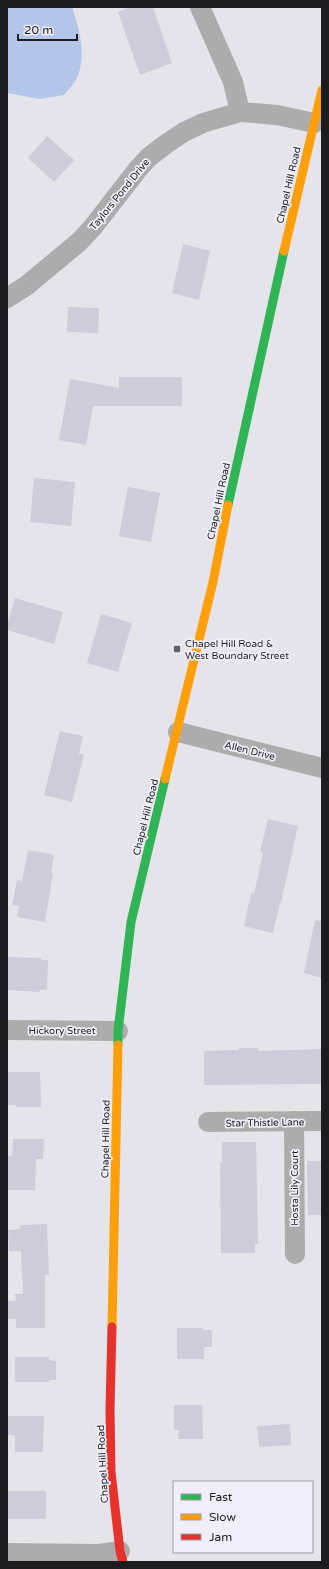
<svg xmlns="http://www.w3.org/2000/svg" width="329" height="1569" viewBox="0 0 329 1569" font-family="'Varela Round',sans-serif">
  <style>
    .water { fill: #b3c5e9 }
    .building { fill: #cdccd8 }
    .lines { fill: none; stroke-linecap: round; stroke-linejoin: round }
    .street { stroke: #adacac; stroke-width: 20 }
    .fast { stroke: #30b455; stroke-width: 9 }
    .slow { stroke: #ff9f0a; stroke-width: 9 }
    .jam { stroke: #e5322d; stroke-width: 9 }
    .poi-dot { fill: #636367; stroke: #f0eff9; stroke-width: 1.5 }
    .labels { text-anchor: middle; stroke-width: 3.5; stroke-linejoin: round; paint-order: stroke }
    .street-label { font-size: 10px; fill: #1d1d20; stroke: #f0eff9 }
    .poi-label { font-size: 10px; fill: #1d1d20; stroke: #f0eff9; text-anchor: start }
  </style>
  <rect width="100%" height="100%" fill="#e5e4ea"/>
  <path class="water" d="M7,7H72C79,28 87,56 77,78C74,84 68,90 64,95L40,99L7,93Z"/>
  <g class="building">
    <polygon points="131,7 153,7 172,63 140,75 118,12"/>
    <polygon points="47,136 74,160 54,182 28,158"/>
    <polygon points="183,244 210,251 199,300 172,293"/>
    <polygon points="68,307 99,308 98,333 67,332"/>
    <polygon points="119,377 182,377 182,406 93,406 86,445 59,440 70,379 119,388"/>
    <polygon points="34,478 75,482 71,526 30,522"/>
    <polygon points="128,487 160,493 151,542 119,536"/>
    <polygon points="15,598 63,612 54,644 7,630 7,625"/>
    <polygon points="101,614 132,623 118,672 87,663"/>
    <polygon points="60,731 83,736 79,754 84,754 72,802 44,795"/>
    <polygon points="268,819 298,826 281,903 280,903 273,933 244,926 251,893 254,894 263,853 260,852"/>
    <polygon points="28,850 54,855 51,873 53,873 45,922 17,917 19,906 12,905 17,880 22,881"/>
    <polygon points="315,920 322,921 322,978 304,973"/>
    <polygon points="7,957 41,958 41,960 48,960 47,990 40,990 40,992 7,990"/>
    <polygon points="239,1048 258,1048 259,1051 322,1049 322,1084 204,1085 204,1051 239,1050"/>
    <polygon points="7,1072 40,1072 41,1107 16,1107 15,1105 7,1105"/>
    <polygon points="13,1139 44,1139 43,1159 36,1159 35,1190 7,1190 7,1156 12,1156"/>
    <polygon points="222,1142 256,1142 258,1244 255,1244 255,1253 221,1253 220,1162 222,1162"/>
    <polygon points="307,1161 322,1161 322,1215 308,1215"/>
    <polygon points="47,1224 49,1275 45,1275 45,1328 16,1328 16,1319 7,1319 7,1301 16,1301 15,1294 23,1294 21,1251 9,1251 8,1230 20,1229 20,1225"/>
    <polygon points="177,1328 203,1328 203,1330 212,1330 212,1347 204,1347 204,1359 177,1359"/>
    <polygon points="15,1357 49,1357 49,1360 56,1361 56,1380 49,1380 49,1382 15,1382"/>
    <polygon points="174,1405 202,1405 203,1439 178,1439 179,1430 174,1430"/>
    <polygon points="7,1416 44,1416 43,1452 15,1452 15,1436 7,1435"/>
    <polygon points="290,1424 291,1445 259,1447 257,1426"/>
    <rect x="7" y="1491" width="39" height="28"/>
  </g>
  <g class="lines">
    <g class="street">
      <polyline points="200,7 233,82 240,112"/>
      <polyline points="7,298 26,286 79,242 93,227 138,169 149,157 166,144 184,132 203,123 240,112 277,115 314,123"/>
      <polyline points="178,732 322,768"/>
      <polyline points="7,1030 118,1031"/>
      <polyline points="294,1121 295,1254"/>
      <polyline points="208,1122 322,1121"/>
      <polyline points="7,1553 99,1554 120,1551"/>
    </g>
    <g class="fast">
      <polyline points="228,505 284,251"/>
      <polyline points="118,1045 118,1031 131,922 165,779"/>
    </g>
    <g class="slow">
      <polyline points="284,251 322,90"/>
      <polyline points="165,779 213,582 228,505"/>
      <polyline points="112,1327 118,1045"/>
    </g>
    <polyline class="jam" points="112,1327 110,1409 111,1472 120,1551 123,1562"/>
  </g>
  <rect class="poi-dot" x="173" y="645" width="8" height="8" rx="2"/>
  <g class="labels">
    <g class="street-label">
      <text transform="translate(288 185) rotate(-77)" y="4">Chapel Hill Road</text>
      <text transform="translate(119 194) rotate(-51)" y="4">Taylors Pond Drive</text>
      <text transform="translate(218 501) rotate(-78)" y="4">Chapel Hill Road</text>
      <text transform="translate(250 750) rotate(14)" y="4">Allen Drive</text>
      <text transform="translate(145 817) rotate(-76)" y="4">Chapel Hill Road</text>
      <text x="62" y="1034">Hickory Street</text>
      <text transform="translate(265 1122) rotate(-1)" y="4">Star Thistle Lane</text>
      <text transform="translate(105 1139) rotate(-89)" y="4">Chapel Hill Road</text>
      <text transform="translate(294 1188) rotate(-90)" y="4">Hosta Lily Court</text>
      <text transform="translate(102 1464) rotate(-93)" y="4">Chapel Hill Road</text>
    </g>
    <g class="poi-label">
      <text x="185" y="647">Chapel Hill Road &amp;<tspan x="185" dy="12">West Boundary Street</tspan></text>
    </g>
  </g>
  <rect width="329" height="1569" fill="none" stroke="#1d1d20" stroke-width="16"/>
  <rect x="173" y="1481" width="140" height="72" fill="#f0eff9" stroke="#9c9ba2"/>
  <rect x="181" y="1494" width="20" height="6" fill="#30b455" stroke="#9c9ba2"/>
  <text x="209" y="1501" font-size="12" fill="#1d1d20">Fast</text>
  <rect x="181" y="1514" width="20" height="6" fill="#ff9f0a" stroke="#9c9ba2"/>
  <text x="209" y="1521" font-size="12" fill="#1d1d20">Slow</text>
  <rect x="181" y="1534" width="20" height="6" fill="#e5322d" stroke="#9c9ba2"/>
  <text x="209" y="1541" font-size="12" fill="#1d1d20">Jam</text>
  <path d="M18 34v6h59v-6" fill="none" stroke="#1d1d20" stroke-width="2"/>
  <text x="24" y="34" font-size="12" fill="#1d1d20" stroke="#f0eff9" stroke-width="3" paint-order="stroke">20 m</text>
</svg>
